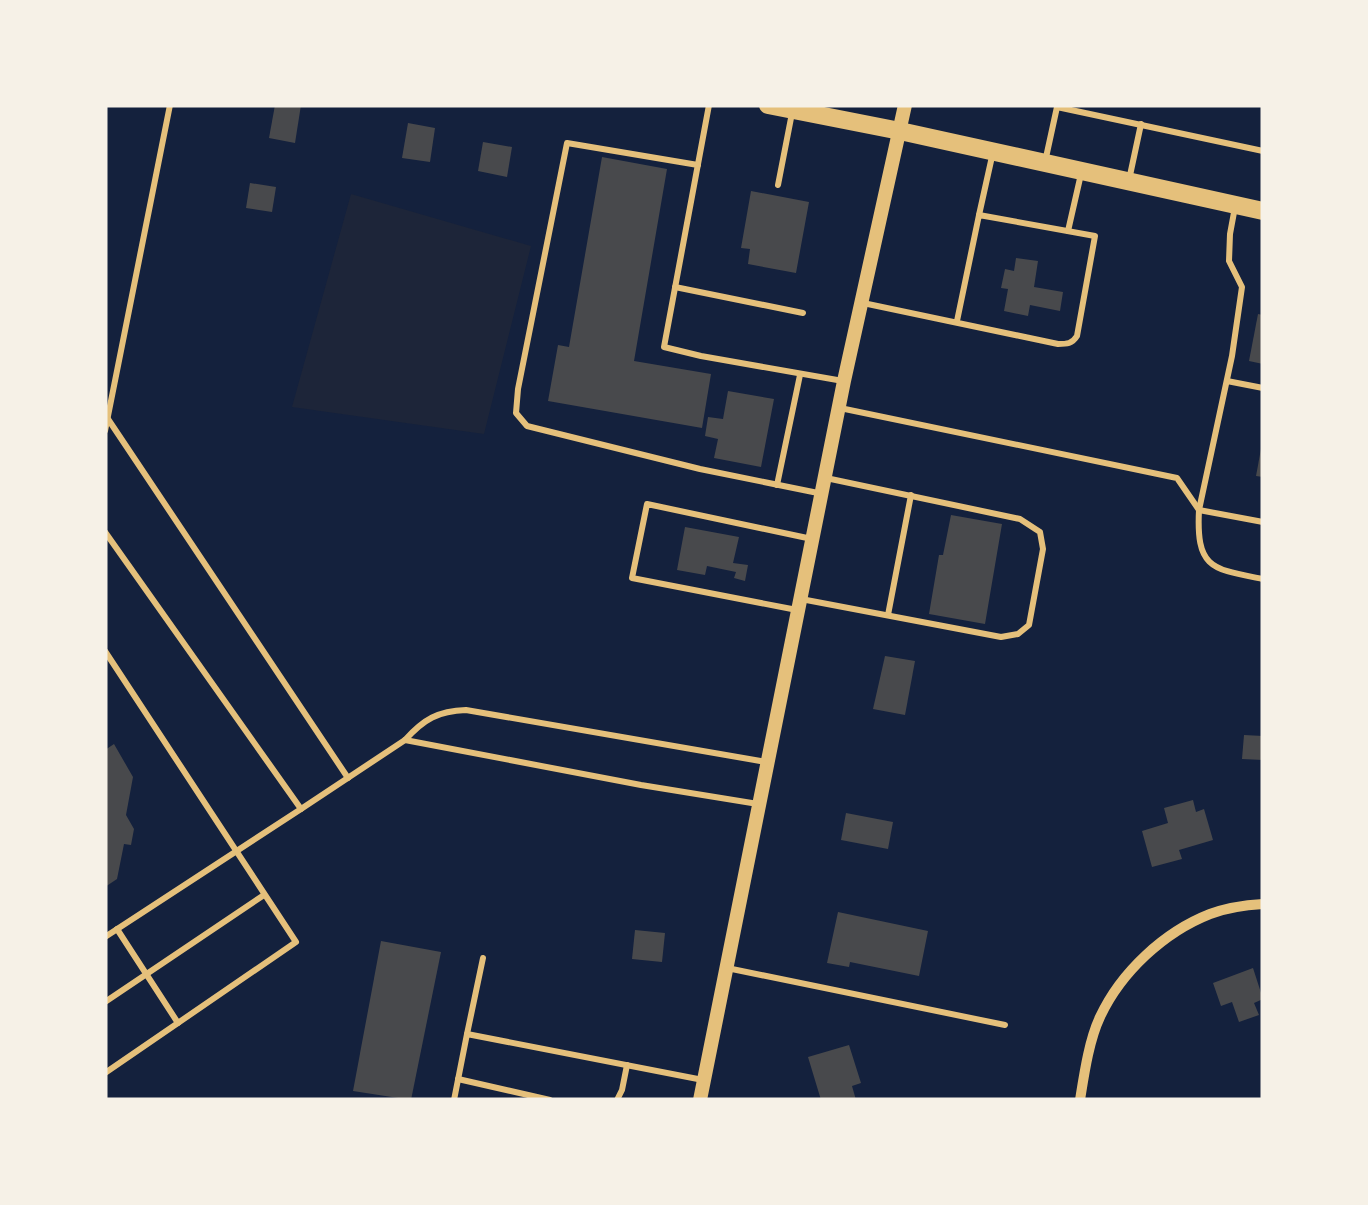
<svg xmlns="http://www.w3.org/2000/svg" width="1368" height="1205" viewBox="0 0 1368 1205" font-family="'Varela Round',sans-serif">
  <style>
    .green { fill: #1d2539 }
    .building { fill: #48494c }
    .lines { fill: none; stroke-linecap: round; stroke-linejoin: round }
    .service { stroke: #e5c07b; stroke-width: 6 }
    .minor { stroke: #e5c07b; stroke-width: 10 }
    .tertiary { stroke: #e5c07b; stroke-width: 14 }
    .secondary { stroke: #e5c07b; stroke-width: 18 }
  </style>
  <rect width="100%" height="100%" fill="#14213d"/>
  <polygon class="green" points="351,194 531,246 484,434 292,407"/>
  <g class="building">
    <polygon points="275,105 301,105 295,143 269,138"/>
    <polygon points="408,123 435,128 430,162 402,158"/>
    <polygon points="483,142 512,147 507,177 478,171"/>
    <polygon points="602,157 667,169 634,361 711,374 702,428 548,401 558,345 569,347"/>
    <polygon points="250,183 276,187 272,212 246,208"/>
    <polygon points="751,191 809,202 796,273 748,264 750,249 741,248"/>
    <polygon points="1016,258 1038,261 1034,287 1063,292 1060,311 1030,305 1028,316 1004,311 1008,289 1001,288 1005,269 1014,271"/>
    <polygon points="1258,314 1263,315 1263,364 1249,361"/>
    <polygon points="728,391 774,399 761,467 714,458 718,439 705,436 708,417 723,419"/>
    <polygon points="1261,449 1263,450 1263,477 1256,476"/>
    <polygon points="951,515 1002,524 985,624 929,614 939,555 943,555"/>
    <polygon points="685,527 739,537 733,563 748,565 745,581 734,578 736,572 707,566 705,575 677,570"/>
    <polygon points="885,656 915,661 905,715 873,709"/>
    <polygon points="1244,735 1263,736 1263,760 1242,759"/>
    <polygon points="114,744 133,777 126,815 134,829 131,845 124,844 117,879 105,887 105,750"/>
    <polygon points="1193,800 1196,812 1204,809 1213,840 1179,850 1182,859 1152,867 1142,831 1168,823 1164,808"/>
    <polygon points="846,813 893,822 888,849 841,840"/>
    <polygon points="838,912 928,931 919,976 850,962 849,967 827,963"/>
    <polygon points="635,930 665,933 662,962 632,959"/>
    <polygon points="381,941 441,952 411,1100 353,1091"/>
    <polygon points="1253,968 1263,999 1254,1003 1259,1015 1239,1022 1232,1002 1221,1006 1213,983"/>
    <polygon points="849,1045 861,1083 852,1086 856,1100 821,1100 808,1057"/>
  </g>
  <g class="lines">
    <g class="service">
      <polyline points="709,105 664,347 701,356 843,381"/>
      <polyline points="1045,162 1057,107 1263,151"/>
      <polyline points="698,165 567,143 518,389 516,413 527,426 700,469 823,494"/>
      <polyline points="1129,180 1141,124"/>
      <polyline points="778,185 792,113"/>
      <path d="M1235,207L1230,234L1229,261L1242,287L1232,356L1199,510C1196,569 1212,569 1263,579"/>
      <polyline points="979,215 993,152"/>
      <polyline points="1068,231 1081,174"/>
      <polyline points="675,287 803,313"/>
      <path d="M863,303L1058,344C1067,344 1072,344 1077,336L1095,236L979,215L957,321"/>
      <polyline points="1227,381 1263,388"/>
      <polyline points="840,408 1177,478 1199,510 1263,522"/>
      <polyline points="108,419 348,778"/>
      <polyline points="105,431 170,105"/>
      <polyline points="777,485 800,375"/>
      <polyline points="105,532 301,809 105,937"/>
      <polyline points="801,599 1001,637 1018,634 1029,625 1043,549 1040,532 1020,519 826,478"/>
      <polyline points="797,610 632,578 647,504 812,539"/>
      <polyline points="888,615 911,495"/>
      <polyline points="105,651 296,942 105,1073"/>
      <polyline points="405,740 641,785 758,804"/>
      <path d="M301,809L405,740C424,719 438,711 466,710L766,762"/>
      <polyline points="117,929 178,1023"/>
      <polyline points="727,968 1005,1025"/>
      <polyline points="105,1002 264,895"/>
      <polyline points="467,1034 483,958"/>
      <polyline points="458,1079 550,1100"/>
      <polyline points="454,1100 467,1034 703,1080"/>
      <polyline points="617,1100 622,1090 627,1065"/>
    </g>
    <path class="minor" d="M1080,1100C1084,1075 1089,1040 1100,1017C1121,972 1164,932 1210,914C1226,908 1246,905 1263,904"/>
    <polyline class="tertiary" points="700,1100 844,381 905,105"/>
    <polyline class="secondary" points="768,105 900,131 1263,211"/>
  </g>
  <rect width="1368" height="1205" fill="none" stroke="#f6f1e7" stroke-width="215"/>
</svg>
